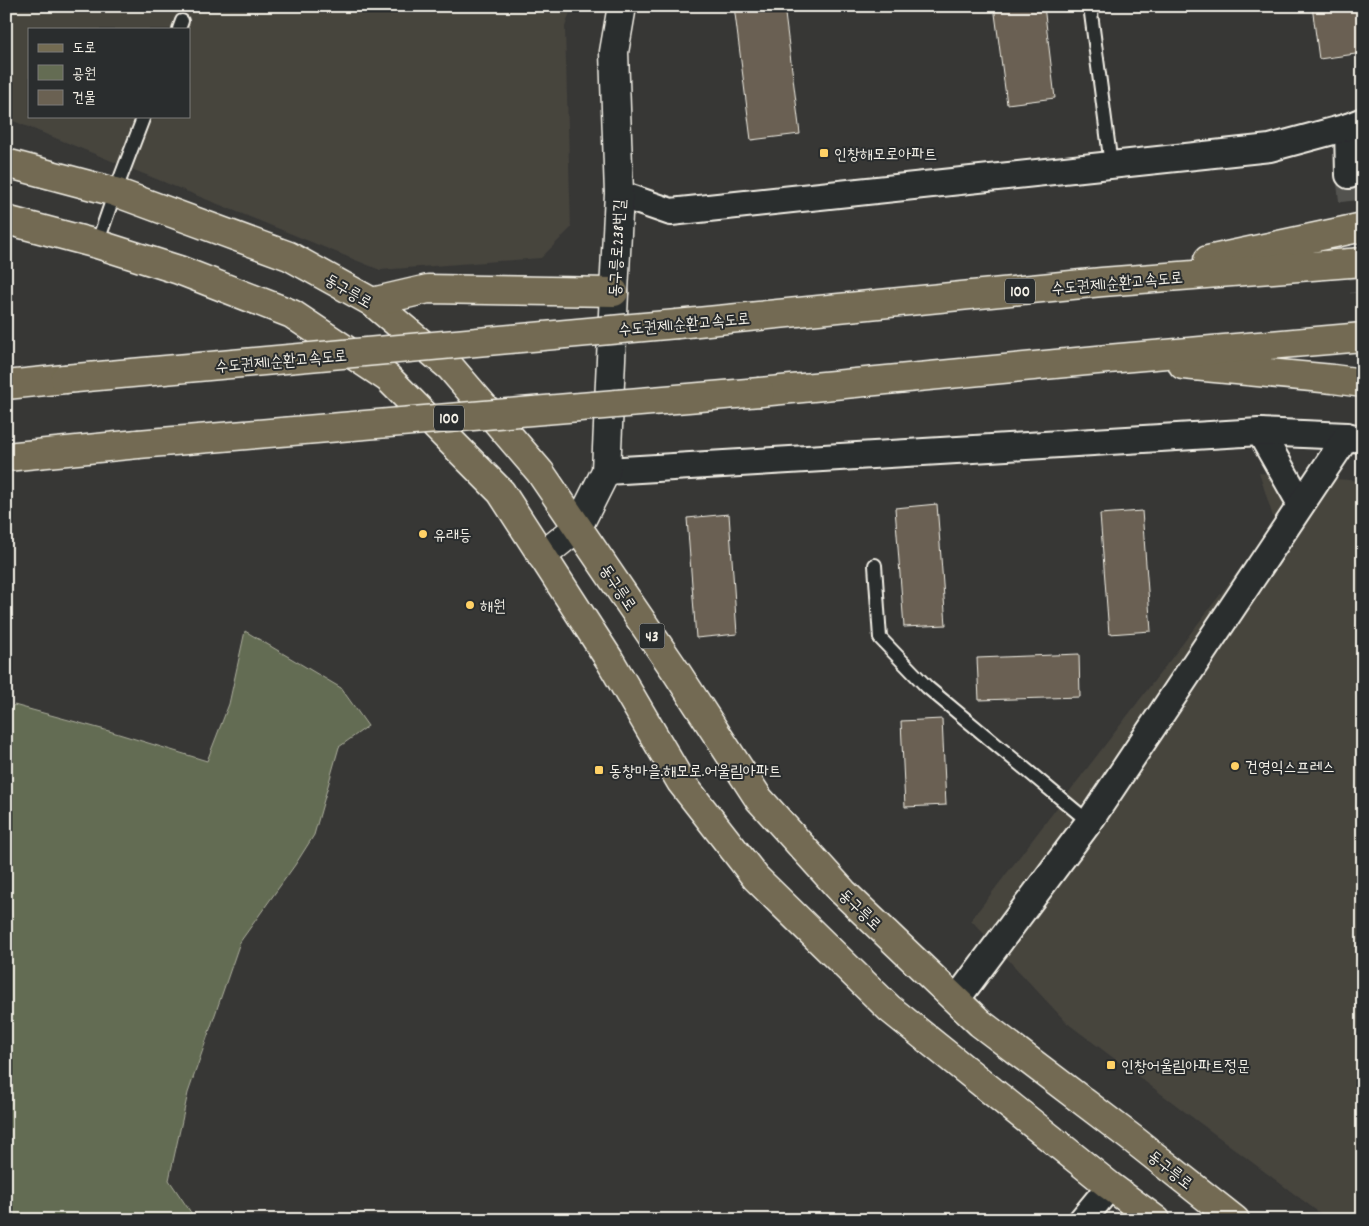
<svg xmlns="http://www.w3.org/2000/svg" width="1369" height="1226" viewBox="0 0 1369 1226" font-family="Dekko,'Poor Story',sans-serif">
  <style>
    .built { fill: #46443e; fill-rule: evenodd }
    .green { fill: #646c53; stroke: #acae9e }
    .building { fill: #6a6152; stroke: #f4f1e8 }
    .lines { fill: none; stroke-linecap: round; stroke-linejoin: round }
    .minor-tunnel { stroke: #535350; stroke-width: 26; stroke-dasharray: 26 13; stroke-linecap: butt }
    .service-casing { stroke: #f4f1e8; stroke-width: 16 }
    .minor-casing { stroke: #f4f1e8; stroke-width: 30 }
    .tertiary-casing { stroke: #f4f1e8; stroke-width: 31 }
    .primary-casing { stroke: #f4f1e8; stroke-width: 31 }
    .motorway-casing { stroke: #f4f1e8; stroke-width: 31 }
    .service { stroke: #2a2d2e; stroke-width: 12 }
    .minor { stroke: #2a2d2e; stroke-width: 26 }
    .tertiary { stroke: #2a2d2e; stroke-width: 28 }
    .primary { stroke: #736b52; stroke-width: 28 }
    .motorway { stroke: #736b52; stroke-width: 28 }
    .motorway-bridge-casing { stroke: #f4f1e8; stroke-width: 31; stroke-linecap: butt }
    .motorway-bridge { stroke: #736b52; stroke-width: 28 }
    .poi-dot { fill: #ffd166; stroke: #2a2d2e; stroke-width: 2 }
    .labels { text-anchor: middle; stroke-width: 4; stroke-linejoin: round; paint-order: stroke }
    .shield { fill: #2a2d2e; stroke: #b7b6b0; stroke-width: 1 }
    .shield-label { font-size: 15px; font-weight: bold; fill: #f4f1e8 }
    .poi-label { font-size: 16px; fill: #f4f1e8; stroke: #2a2d2e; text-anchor: start }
    .street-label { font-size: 16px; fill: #f4f1e8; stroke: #2a2d2e }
  </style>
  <rect width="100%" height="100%" fill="#373735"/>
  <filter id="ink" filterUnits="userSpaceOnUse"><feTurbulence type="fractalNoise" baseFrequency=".02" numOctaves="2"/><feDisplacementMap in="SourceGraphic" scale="10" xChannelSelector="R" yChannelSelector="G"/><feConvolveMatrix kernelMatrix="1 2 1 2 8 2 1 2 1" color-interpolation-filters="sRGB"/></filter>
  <g filter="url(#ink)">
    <g class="built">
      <path d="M6,6H572L565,27L571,228L541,258L380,270L6,118ZM29,29H189V116H29Z"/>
      <polygon points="1259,473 1363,481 1363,1220 1329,1220 1067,1023 971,920 1275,523"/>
    </g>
    <polygon class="green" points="245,631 341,688 368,726 339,747 314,835 295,865 240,942 188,1093 169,1180 196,1220 6,1220 6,714 14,705 109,731 207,761 229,704"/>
    <g class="building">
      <polygon points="734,6 784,6 800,134 751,140"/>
      <polygon points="994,6 1044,6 1055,98 1007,104"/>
      <polygon points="1312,6 1362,6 1363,53 1319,59"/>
      <polygon points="937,504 946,625 904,627 895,508"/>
      <polygon points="1142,511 1151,631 1109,634 1100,514"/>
      <polygon points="729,514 737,634 696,638 687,518"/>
      <polygon points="1079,654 1080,697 979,700 977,658"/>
      <polygon points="942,719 946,805 905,807 901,721"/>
    </g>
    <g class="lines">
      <polyline class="minor-tunnel" points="1349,175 1363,292"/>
      <g class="service-casing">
        <g id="service">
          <polyline points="1090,6 1111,165"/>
          <polyline points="179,29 182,21"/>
          <polyline points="97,244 115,192 144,116"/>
          <polyline points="875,565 880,638 927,687 1089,822"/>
        </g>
      </g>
      <g class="minor-casing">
        <g id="minor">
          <polyline points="1349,175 1348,127 1363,121"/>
          <polyline points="619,194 671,212 1270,148 1348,127"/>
          <polyline points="1260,432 1301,504"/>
          <polyline points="606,471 1260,432 1347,436 1363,440"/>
          <polyline points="956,1000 1089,822 1347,436"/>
          <polyline points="1082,1220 1110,1186"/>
        </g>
      </g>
      <g class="tertiary-casing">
        <polyline id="tertiary" points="542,556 578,527 606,471 614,292 619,194 614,52 622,6"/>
      </g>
      <g class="primary-casing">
        <g id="primary">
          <polyline points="6,163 115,192 289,256 372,302 450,367 540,472 677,673 759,799 843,892 980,1023 1134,1140 1235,1220"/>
          <polyline points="6,220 97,244 179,270 292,314 388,378 501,492 609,659 681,782 756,878 890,1009 1110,1186 1156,1220"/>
          <polyline points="372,302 428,289 614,292"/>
        </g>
      </g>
      <g class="motorway-casing">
        <g id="motorway">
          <polyline points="1208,260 1363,227"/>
          <polyline points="677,324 1102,282 1363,262"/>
          <polyline points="1183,365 1333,379 1363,383"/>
          <polyline points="6,385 65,379"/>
          <polyline points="760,392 1108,359 1363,337"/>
          <polyline points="6,457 138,444"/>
        </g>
      </g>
      <use href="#service" class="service"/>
      <use href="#minor" class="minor"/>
      <use href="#tertiary" class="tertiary"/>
      <use href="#primary" class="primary"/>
      <use href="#motorway" class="motorway"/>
      <g class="motorway-bridge-casing">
        <g id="motorway-bridge">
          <polyline points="65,379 677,324"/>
          <polyline points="138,444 760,392"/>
        </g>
      </g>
      <use href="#motorway-bridge" class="motorway-bridge"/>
    </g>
  </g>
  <g class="poi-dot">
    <rect x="819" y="148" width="10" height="10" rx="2.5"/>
    <circle cx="423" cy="534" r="5"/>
    <circle cx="470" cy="605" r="5"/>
    <circle cx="1235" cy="766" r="5"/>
    <rect x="594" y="765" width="10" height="10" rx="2.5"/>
    <rect x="1106" y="1060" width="10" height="10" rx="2.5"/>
  </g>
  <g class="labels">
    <g class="shield">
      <rect x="1005" y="278.5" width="30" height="25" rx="4"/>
      <rect x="434" y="405.5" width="30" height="25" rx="4"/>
      <rect x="639.5" y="623.5" width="25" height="25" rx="4"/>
    </g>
    <g class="shield-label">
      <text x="1020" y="296">100</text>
      <text x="449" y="423">100</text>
      <text x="652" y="641">43</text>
    </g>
    <g class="poi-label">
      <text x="834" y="159">인창해모로아파트</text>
      <text x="433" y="540">유래등</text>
      <text x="480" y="611">해원</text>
      <text x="1245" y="772">건영익스프레스</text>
      <text x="609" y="776">동창마을.해모로.어울림아파트</text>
      <text x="1121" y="1071">인창어울림아파트정문</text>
    </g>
    <g class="street-label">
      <text transform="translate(616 248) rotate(-87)" y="6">동구릉로238번길</text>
      <text transform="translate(1117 282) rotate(-5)" y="6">수도권제1순환고속도로</text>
      <text transform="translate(349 290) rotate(30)" y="6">동구릉로</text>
      <text transform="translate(684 323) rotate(-5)" y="6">수도권제1순환고속도로</text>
      <text transform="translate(281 360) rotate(-5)" y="6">수도권제1순환고속도로</text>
      <text transform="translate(619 587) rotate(56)" y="6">동구릉로</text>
      <text transform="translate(861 909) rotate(44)" y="6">동구릉로</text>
      <text transform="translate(1171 1169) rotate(38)" y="6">동구릉로</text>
    </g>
  </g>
  <rect width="1369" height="1226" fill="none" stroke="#2a2d2e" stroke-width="25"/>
  <rect x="12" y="12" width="1344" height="1201" fill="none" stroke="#f4f1e8" stroke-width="2" filter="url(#ink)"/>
  <rect x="28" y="28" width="162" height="90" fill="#2a2d2e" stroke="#7b7b78"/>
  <rect x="38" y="44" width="25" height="8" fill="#736b52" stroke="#7b7b78"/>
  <text x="72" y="52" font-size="15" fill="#f4f1e8">도로</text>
  <rect x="38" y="65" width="25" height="15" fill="#646c53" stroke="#7b7b78"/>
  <text x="72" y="78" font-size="15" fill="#f4f1e8">공원</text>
  <rect x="38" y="90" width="25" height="15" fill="#6a6152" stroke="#7b7b78"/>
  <text x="72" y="102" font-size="15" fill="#f4f1e8">건물</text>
</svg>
